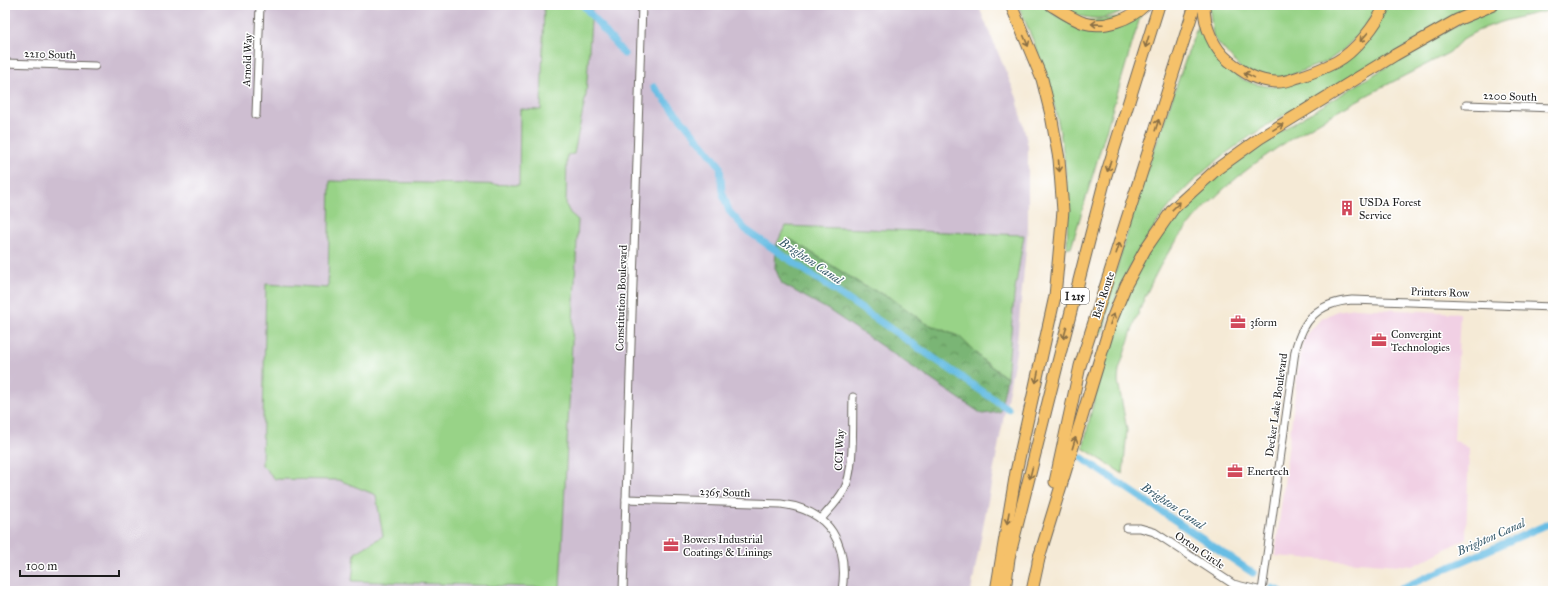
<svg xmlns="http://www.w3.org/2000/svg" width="1558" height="596" viewBox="0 0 1558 596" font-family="'IM FELL Great Primer',serif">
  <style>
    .built { fill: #f1d0e4 }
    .industrial { fill: #cebed1 }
    .grass { fill: #98d387; stroke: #5a7852 }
    .forest { fill: url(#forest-crowns); stroke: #4b6848 }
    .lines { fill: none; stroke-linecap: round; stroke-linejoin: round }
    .canal { stroke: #68bde4; stroke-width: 7 }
    .minor-casing { stroke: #68645d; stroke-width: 9 }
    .highway-casing { stroke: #68645d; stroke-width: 13 }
    .minor { stroke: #fff; stroke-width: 7 }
    .highway { stroke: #f5c16b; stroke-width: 11 }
    .oneway { stroke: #886e44 }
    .labels { text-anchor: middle; stroke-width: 3; stroke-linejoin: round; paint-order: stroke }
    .shield { fill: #fff; stroke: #606060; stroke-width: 1 }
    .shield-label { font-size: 10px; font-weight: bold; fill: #1c1c1c }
    .street-label { font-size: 11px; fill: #1c1c1c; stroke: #fff }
    .poi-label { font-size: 11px; fill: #1c1c1c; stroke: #fff; text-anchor: start }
    .water-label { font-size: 12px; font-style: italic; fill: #3a5c6c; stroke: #fff }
  </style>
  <defs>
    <pattern id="forest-crowns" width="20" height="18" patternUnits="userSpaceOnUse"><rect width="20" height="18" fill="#7ab574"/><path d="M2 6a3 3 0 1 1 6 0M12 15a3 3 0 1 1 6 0" fill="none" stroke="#63925e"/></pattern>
  </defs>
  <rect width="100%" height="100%" fill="#fff"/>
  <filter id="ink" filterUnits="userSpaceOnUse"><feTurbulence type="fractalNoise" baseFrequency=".025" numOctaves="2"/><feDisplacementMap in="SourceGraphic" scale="8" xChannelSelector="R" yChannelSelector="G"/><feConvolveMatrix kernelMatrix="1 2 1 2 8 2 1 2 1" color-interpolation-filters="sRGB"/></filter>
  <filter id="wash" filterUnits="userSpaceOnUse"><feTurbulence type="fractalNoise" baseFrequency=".012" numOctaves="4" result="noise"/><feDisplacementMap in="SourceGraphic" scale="16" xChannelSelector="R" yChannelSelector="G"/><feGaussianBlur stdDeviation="0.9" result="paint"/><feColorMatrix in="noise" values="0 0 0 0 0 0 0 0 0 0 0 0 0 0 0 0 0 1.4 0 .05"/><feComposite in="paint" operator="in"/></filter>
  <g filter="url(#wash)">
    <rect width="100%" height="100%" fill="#f5ead6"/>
    <polygon class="built" points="1355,308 1460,313 1454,440 1469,448 1466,538 1413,566 1275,556 1300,354 1305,337 1320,320 1337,311"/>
    <polygon class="industrial" points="5,5 978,5 1017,98 1028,146 1028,228 1016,352 971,591 5,591"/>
    <g class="grass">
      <polygon points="544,5 592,5 586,95 574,154 567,155 566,205 570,213 578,220 560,588 352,581 355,553 383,536 376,495 339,480 275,479 262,465 266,284 328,288 330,181 519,185 520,109 541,110"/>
      <path d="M1018,5H1043L1055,15L1076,23L1141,14L1071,248H1067C1068,213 1068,179 1062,144C1055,96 1038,50 1018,5Z"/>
      <path d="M1054,5H1133C1101,25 1085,20 1054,5Z"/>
      <polygon points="1209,5 1378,5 1369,21 1358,35 1343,50 1328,61 1284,78 1267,78 1242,70 1213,37"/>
      <path d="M1387,5H1483C1438,30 1393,54 1348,79C1281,116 1209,154 1162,216C1135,252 1117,291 1102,334L1097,332L1144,178L1198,24L1202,26L1206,41L1212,51L1221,63L1242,79L1255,84L1273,87L1340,62Z"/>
      <path d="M1505,5H1553V10C1526,15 1489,23 1466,37C1460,41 1455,47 1450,52C1351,105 1231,156 1168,253C1145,289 1132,329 1119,370L1118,381L1127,430L1123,474L1083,448L1097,386L1103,354L1140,263L1177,210L1218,169L1449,29L1477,15Z"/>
      <polygon points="785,226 1024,235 1014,296 1007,378 985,362 960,337 925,323 891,298 864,286 790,239 776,246"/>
    </g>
    <polygon class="forest" points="790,239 864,286 891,298 925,323 960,337 985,362 1007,378 1000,412 982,414 827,309 782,284 775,268 776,246"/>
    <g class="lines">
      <g class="canal">
        <polyline points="583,5 624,54"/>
        <polyline points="654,87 704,146 720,166 722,191 729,211 746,230 1008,409"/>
        <polyline points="1082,458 1253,573"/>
        <polyline points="1272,588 1280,591"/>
        <polyline points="1395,591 1553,522"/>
      </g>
    </g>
  </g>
  <g filter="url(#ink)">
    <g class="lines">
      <g class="minor-casing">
        <g id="minor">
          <polyline points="5,63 95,66"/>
          <polyline points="1466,105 1553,108"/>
          <polyline points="256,115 260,5"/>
          <path d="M626,499L781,504C830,510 849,544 842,591"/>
          <path d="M821,519C829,510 838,501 844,490C855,471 852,420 853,397"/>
          <path d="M1127,528H1140L1154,532L1233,584L1262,591L1295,351C1303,319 1318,303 1352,300L1553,307"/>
          <polyline points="623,591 642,5"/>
        </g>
      </g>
      <g class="highway-casing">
        <g id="highway">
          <path d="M1051,5C1062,12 1072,19 1084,23C1104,29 1131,19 1145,5"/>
          <path d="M1204,5C1204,26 1213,48 1229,61C1244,73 1256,81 1276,82C1283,83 1292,79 1299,77C1312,73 1324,68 1336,62C1355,52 1377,24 1385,5"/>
          <polyline points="1055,482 1080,366 1195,5"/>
          <polyline points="1038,561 1112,319 1126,285 1146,248 1173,209 1217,169 1260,138 1395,55 1457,20 1493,5"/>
          <polyline points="996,591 1016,472 1055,296 1063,211 1059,159 1051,115 1042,79 1011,5"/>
          <polyline points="1005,591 1009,558 1058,362 1106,175 1159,5"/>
          <polyline points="1032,591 1040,554"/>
        </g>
      </g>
      <use href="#minor" class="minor"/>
      <use href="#highway" class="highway"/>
    </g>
    <defs><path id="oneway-shaft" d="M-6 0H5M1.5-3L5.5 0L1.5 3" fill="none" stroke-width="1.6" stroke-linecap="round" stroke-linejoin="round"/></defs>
    <g class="oneway">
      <use href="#oneway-shaft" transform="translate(1097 24) rotate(-178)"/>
      <use href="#oneway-shaft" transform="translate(1364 37) rotate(131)"/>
      <use href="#oneway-shaft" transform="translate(1026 41) rotate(67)"/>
      <use href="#oneway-shaft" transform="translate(1147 42) rotate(107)"/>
      <use href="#oneway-shaft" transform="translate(1249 75) rotate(-154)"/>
      <use href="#oneway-shaft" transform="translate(1157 125) rotate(-72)"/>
      <use href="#oneway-shaft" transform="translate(1278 127) rotate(-31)"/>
      <use href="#oneway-shaft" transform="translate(1059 166) rotate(85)"/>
      <use href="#oneway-shaft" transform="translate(1109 166) rotate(107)"/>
      <use href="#oneway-shaft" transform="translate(1176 206) rotate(-45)"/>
      <use href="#oneway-shaft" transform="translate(1118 248) rotate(-72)"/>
      <use href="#oneway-shaft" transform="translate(1112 319) rotate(-70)"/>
      <use href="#oneway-shaft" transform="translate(1065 333) rotate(105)"/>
      <use href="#oneway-shaft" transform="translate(1037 377) rotate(102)"/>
      <use href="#oneway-shaft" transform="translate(1074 443) rotate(-73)"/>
      <use href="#oneway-shaft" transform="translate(1031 473) rotate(104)"/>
      <use href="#oneway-shaft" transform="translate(1008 518) rotate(100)"/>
    </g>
  </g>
  <defs>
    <g id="building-bare" transform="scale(1.2)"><path d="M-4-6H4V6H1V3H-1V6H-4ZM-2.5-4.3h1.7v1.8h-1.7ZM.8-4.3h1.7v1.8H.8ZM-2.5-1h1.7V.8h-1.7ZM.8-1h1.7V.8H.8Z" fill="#d1495b" stroke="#fff" stroke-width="2.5" paint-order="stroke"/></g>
    <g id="office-bare" transform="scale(1.2)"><path d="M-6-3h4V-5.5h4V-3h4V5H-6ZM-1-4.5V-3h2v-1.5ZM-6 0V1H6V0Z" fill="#d1495b" stroke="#fff" stroke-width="2.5" paint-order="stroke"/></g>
  </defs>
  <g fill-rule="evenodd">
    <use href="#building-bare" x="1347" y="208"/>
    <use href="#office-bare" x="1238" y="322"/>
    <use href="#office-bare" x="1379" y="340"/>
    <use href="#office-bare" x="1235" y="471"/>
    <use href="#office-bare" x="671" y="545"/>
  </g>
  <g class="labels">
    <rect class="shield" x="1061" y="288" width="28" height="16" rx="3"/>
    <g class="shield-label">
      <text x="1075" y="300">I 215</text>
    </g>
    <g class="street-label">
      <text transform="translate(50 54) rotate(2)" y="4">2210 South</text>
      <text transform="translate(247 60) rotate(-88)" y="4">Arnold Way</text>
      <text transform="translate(1510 96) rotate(2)" y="4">2200 South</text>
      <text transform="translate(1440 292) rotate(2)" y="4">Printers Row</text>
      <text transform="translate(1103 295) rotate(-72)" y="4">Belt Route</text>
      <text transform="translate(621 298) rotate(-88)" y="4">Constitution Boulevard</text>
      <text transform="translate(1276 405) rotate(-82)" y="4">Decker Lake Boulevard</text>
      <text transform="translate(839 450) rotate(-87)" y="4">CCI Way</text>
      <text transform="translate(725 492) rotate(2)" y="4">2365 South</text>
      <text transform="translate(1200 550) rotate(34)" y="4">Orton Circle</text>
    </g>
    <g class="poi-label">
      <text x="1359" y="206">USDA Forest<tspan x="1359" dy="13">Service</tspan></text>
      <text x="1250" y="326">3form</text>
      <text x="1391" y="338">Convergint<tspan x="1391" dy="13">Technologies</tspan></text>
      <text x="1247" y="475">Enertech</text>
      <text x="683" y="543">Bowers Industrial<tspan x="683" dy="13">Coatings &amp; Linings</tspan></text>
    </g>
    <g class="water-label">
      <text transform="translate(811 261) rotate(34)" y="4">Brighton Canal</text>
      <text transform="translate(1173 506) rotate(34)" y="4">Brighton Canal</text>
      <text transform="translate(1491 537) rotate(-24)" y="4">Brighton Canal</text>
    </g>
  </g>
  <rect width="1558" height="596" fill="none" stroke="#fff" stroke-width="20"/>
  <path d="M20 570v6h99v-6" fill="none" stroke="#1c1c1c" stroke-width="2"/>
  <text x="26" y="570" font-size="12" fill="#1c1c1c" stroke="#ffffff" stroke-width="3" paint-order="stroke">100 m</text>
</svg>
